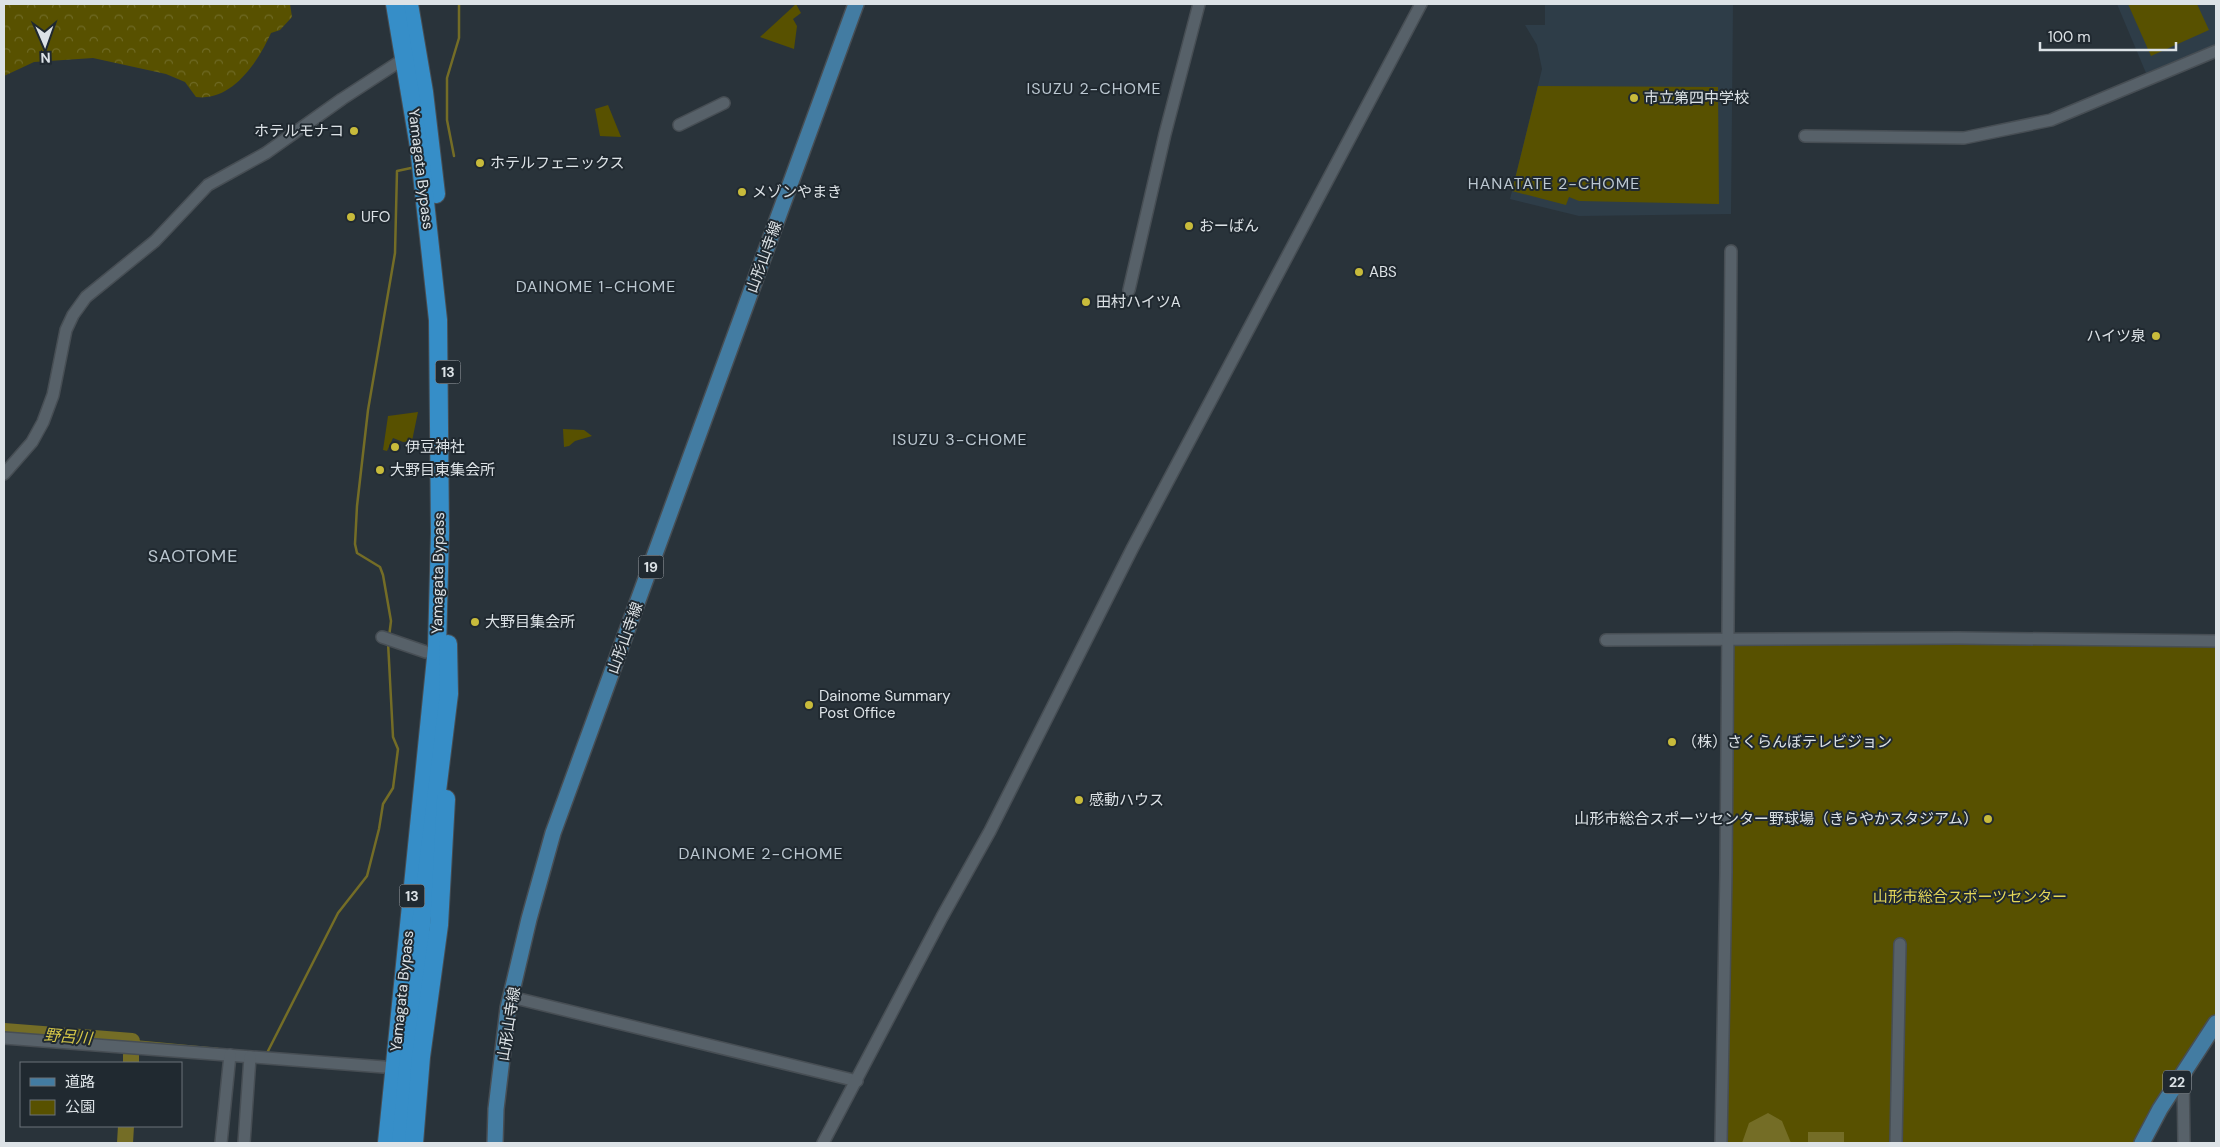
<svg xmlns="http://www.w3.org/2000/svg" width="2220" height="1147" viewBox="0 0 2220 1147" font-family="'DM Sans','Noto Sans JP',sans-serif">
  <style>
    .built { fill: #2e3d48 }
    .forest { fill: url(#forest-crowns) }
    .park { fill: #585100 }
    .water { fill: #746d26 }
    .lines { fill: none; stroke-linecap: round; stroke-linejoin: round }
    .stream { stroke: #746d26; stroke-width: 2.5 }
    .river { stroke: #746d26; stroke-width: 16 }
    .minor-casing { stroke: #474e54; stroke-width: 14 }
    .major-casing { stroke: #474e54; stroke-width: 18 }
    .highway-casing { stroke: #474e54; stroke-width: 20 }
    .minor { stroke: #576169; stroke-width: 11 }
    .major { stroke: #437ca2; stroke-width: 15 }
    .highway { stroke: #368ec8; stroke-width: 18 }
    .poi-dot { fill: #c8bb3b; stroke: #202930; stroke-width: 2 }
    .labels { text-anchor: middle; stroke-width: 4; stroke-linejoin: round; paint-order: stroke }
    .shield { fill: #202930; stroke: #a4aaaf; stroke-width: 1 }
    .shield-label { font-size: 14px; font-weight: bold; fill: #dce2e6 }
    .poi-label { font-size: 15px; fill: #dce2e6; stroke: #202930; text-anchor: start }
    .street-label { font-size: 15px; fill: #dce2e6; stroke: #202930 }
    .park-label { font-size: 15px; fill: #e3d659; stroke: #202930 }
    .neighbourhood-label { font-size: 16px; letter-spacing: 1px; fill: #bbc7d0; stroke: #202930 }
    .water-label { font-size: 16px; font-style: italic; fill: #d4c648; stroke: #202930 }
    .quarter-label { font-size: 18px; letter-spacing: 1px; fill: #bbc7d0; stroke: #202930 }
  </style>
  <defs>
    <pattern id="forest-crowns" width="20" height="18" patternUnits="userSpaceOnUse" patternTransform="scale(1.25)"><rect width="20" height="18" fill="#585100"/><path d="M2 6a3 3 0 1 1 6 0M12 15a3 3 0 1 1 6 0" fill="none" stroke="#6f6a25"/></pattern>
  </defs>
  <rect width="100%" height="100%" fill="#29333a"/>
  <g class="built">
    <polygon points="1545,4 1733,4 1731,214 1579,216 1510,199 1542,69 1537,45 1525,25 1545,25"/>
    <polygon points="2117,4 2216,4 2216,44 2146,73"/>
  </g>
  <path class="forest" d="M4,4H290L292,17L280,30L271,33C258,62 232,102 196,97L185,82L166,74L93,58L34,62L4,76Z"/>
  <g class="park">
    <polygon points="796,4 801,13 793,19 797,26 794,49 760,37"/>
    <polygon points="2128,4 2197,4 2209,30 2151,56"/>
    <polygon points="1538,86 1718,87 1719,204 1579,201 1569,197 1566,205 1512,191"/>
    <polygon points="608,105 621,137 600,136 595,109"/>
    <polygon points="418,412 412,441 403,442 393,438 387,451 383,450 388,416"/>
    <polygon points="563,429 584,430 592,436 575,441 569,446 564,447"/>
    <polygon points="1727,639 2216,641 2216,1023 2142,1143 1721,1143"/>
  </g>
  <g class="water">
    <polygon points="1768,1113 1782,1121 1791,1143 1742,1143 1749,1123"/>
    <rect x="1808" y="1132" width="36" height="11"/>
  </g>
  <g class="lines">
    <g class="stream">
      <polyline points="454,156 447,120 447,78 459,38 459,4"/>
      <polyline points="389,637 391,621 383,575 380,567 357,553 355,544 357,506 368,410 395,253 397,171 411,168"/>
      <polyline points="132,1041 218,1049"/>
      <polyline points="267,1053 338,913 367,876 379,829 383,804 393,788 398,749 393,737 388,642"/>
    </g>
    <g class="river">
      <polyline points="4,1031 132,1041"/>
      <polyline points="131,1063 131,1055"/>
      <polyline points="125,1143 126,1126"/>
    </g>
    <g class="minor-casing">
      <g id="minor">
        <polyline points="679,125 724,103"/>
        <polyline points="1805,136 1964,138 2051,120 2216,51"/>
        <polyline points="1129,290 1165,134 1199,4"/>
        <polyline points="4,474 32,442 43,422 53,395 66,330 73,315 86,297 155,241 208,185 266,153 342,99 405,58"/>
        <polyline points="382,637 426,652"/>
        <polyline points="1606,640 1959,638 2216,641"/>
        <polyline points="511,997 857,1081"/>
        <polyline points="4,1038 384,1067"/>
        <polyline points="2183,1073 2184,1143"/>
        <polyline points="221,1143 230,1055"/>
        <polyline points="244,1143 250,1057"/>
        <polyline points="823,1143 942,917 990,831 1132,549 1421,4"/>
        <polyline points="1721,1143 1726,872 1731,251"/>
        <polyline points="1896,1143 1900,944"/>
      </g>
    </g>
    <g class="major-casing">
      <g id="major">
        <polyline points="495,1143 496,1109 508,1008 529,919 553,833 856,4"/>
        <polyline points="2142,1143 2160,1109 2216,1023"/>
      </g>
    </g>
    <g class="highway-casing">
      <g id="highway">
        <polyline points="409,4 424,92 436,194"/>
        <polyline points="387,1143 437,648 440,533 438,320 419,147 395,4"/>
        <polyline points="401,1143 423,905 449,694 448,644"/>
        <polyline points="414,1143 421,1057 439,925 446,799"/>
      </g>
    </g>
    <use href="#minor" class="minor"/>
    <use href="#major" class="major"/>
    <use href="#highway" class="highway"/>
  </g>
  <g class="poi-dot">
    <circle cx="1634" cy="98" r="5"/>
    <circle cx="354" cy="131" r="5"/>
    <circle cx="480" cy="163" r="5"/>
    <circle cx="742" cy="192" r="5"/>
    <circle cx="351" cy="217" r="5"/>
    <circle cx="1189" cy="226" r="5"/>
    <circle cx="1359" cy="272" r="5"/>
    <circle cx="1086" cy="302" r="5"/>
    <circle cx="2156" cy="336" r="5"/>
    <circle cx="395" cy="447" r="5"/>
    <circle cx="380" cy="470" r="5"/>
    <circle cx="475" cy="622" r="5"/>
    <circle cx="809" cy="705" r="5"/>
    <circle cx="1672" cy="742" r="5"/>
    <circle cx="1079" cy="800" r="5"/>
    <circle cx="1988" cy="819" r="5"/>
  </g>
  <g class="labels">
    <g class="shield">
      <rect x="435.5" y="360.5" width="25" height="23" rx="4"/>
      <rect x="638.5" y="555.5" width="25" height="23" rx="4"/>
      <rect x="399.5" y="884.5" width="25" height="23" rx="4"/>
      <rect x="2163" y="1070.5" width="28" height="23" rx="4"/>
    </g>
    <g class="shield-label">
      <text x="448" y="377">13</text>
      <text x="651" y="572">19</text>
      <text x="412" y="901">13</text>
      <text x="2177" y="1087">22</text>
    </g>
    <g class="poi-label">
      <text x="1644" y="103">市立第四中学校</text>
      <text x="344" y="136" text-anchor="end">ホテルモナコ</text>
      <text x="490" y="168">ホテルフェニックス</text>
      <text x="752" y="197">メゾンやまき</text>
      <text x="361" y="222">UFO</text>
      <text x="1199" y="231">おーばん</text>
      <text x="1369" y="277">ABS</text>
      <text x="1096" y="307">田村ハイツA</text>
      <text x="2146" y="341" text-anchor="end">ハイツ泉</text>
      <text x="405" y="452">伊豆神社</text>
      <text x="390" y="475">大野目東集会所</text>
      <text x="485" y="627">大野目集会所</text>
      <text x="819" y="701">Dainome Summary<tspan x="819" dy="17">Post Office</tspan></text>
      <text x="1682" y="747">（株）さくらんぼテレビジョン</text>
      <text x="1089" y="805">感動ハウス</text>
      <text x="1978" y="824" text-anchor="end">山形市総合スポーツセンター野球場（きらやかスタジアム）</text>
    </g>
    <g class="street-label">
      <text transform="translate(421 169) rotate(83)" y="5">Yamagata Bypass</text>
      <text transform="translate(764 257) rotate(-70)" y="5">山形山寺線</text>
      <text transform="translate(438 573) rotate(-89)" y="5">Yamagata Bypass</text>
      <text transform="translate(625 638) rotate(-70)" y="5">山形山寺線</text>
      <text transform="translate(402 991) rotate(-84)" y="5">Yamagata Bypass</text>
      <text transform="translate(509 1024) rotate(-81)" y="5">山形山寺線</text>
    </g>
    <g class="park-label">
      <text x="1970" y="902">山形市総合スポーツセンター</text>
    </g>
    <g class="neighbourhood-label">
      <text x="1094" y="94">ISUZU 2-CHOME</text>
      <text x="1554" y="189">HANATATE 2-CHOME</text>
      <text x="596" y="292">DAINOME 1-CHOME</text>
      <text x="960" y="445">ISUZU 3-CHOME</text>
      <text x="761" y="859">DAINOME 2-CHOME</text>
    </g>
    <g class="water-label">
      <text transform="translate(68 1036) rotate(5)" y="6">野呂川</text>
    </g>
    <g class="quarter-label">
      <text x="193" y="562">SAOTOME</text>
    </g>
  </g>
  <rect width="2220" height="1147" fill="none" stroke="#dce2e6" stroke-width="10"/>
  <rect x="20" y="1062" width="162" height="65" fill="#202930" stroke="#6b7379"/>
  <rect x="30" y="1078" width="25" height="8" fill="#437ca2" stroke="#6b7379"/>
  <text x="65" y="1087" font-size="15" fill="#dce2e6">道路</text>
  <rect x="30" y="1100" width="25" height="15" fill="#585100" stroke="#6b7379"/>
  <text x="65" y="1112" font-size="15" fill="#dce2e6">公園</text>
  <g transform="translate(45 45) rotate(178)" stroke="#202930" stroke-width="4" paint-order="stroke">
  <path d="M0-4L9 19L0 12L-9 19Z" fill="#dce2e6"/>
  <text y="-8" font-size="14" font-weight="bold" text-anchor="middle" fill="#dce2e6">N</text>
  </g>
  <path d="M2040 42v8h136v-8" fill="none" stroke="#dce2e6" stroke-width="2.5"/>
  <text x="2048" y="42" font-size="15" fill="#dce2e6" stroke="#202930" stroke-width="4" paint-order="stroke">100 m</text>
</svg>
